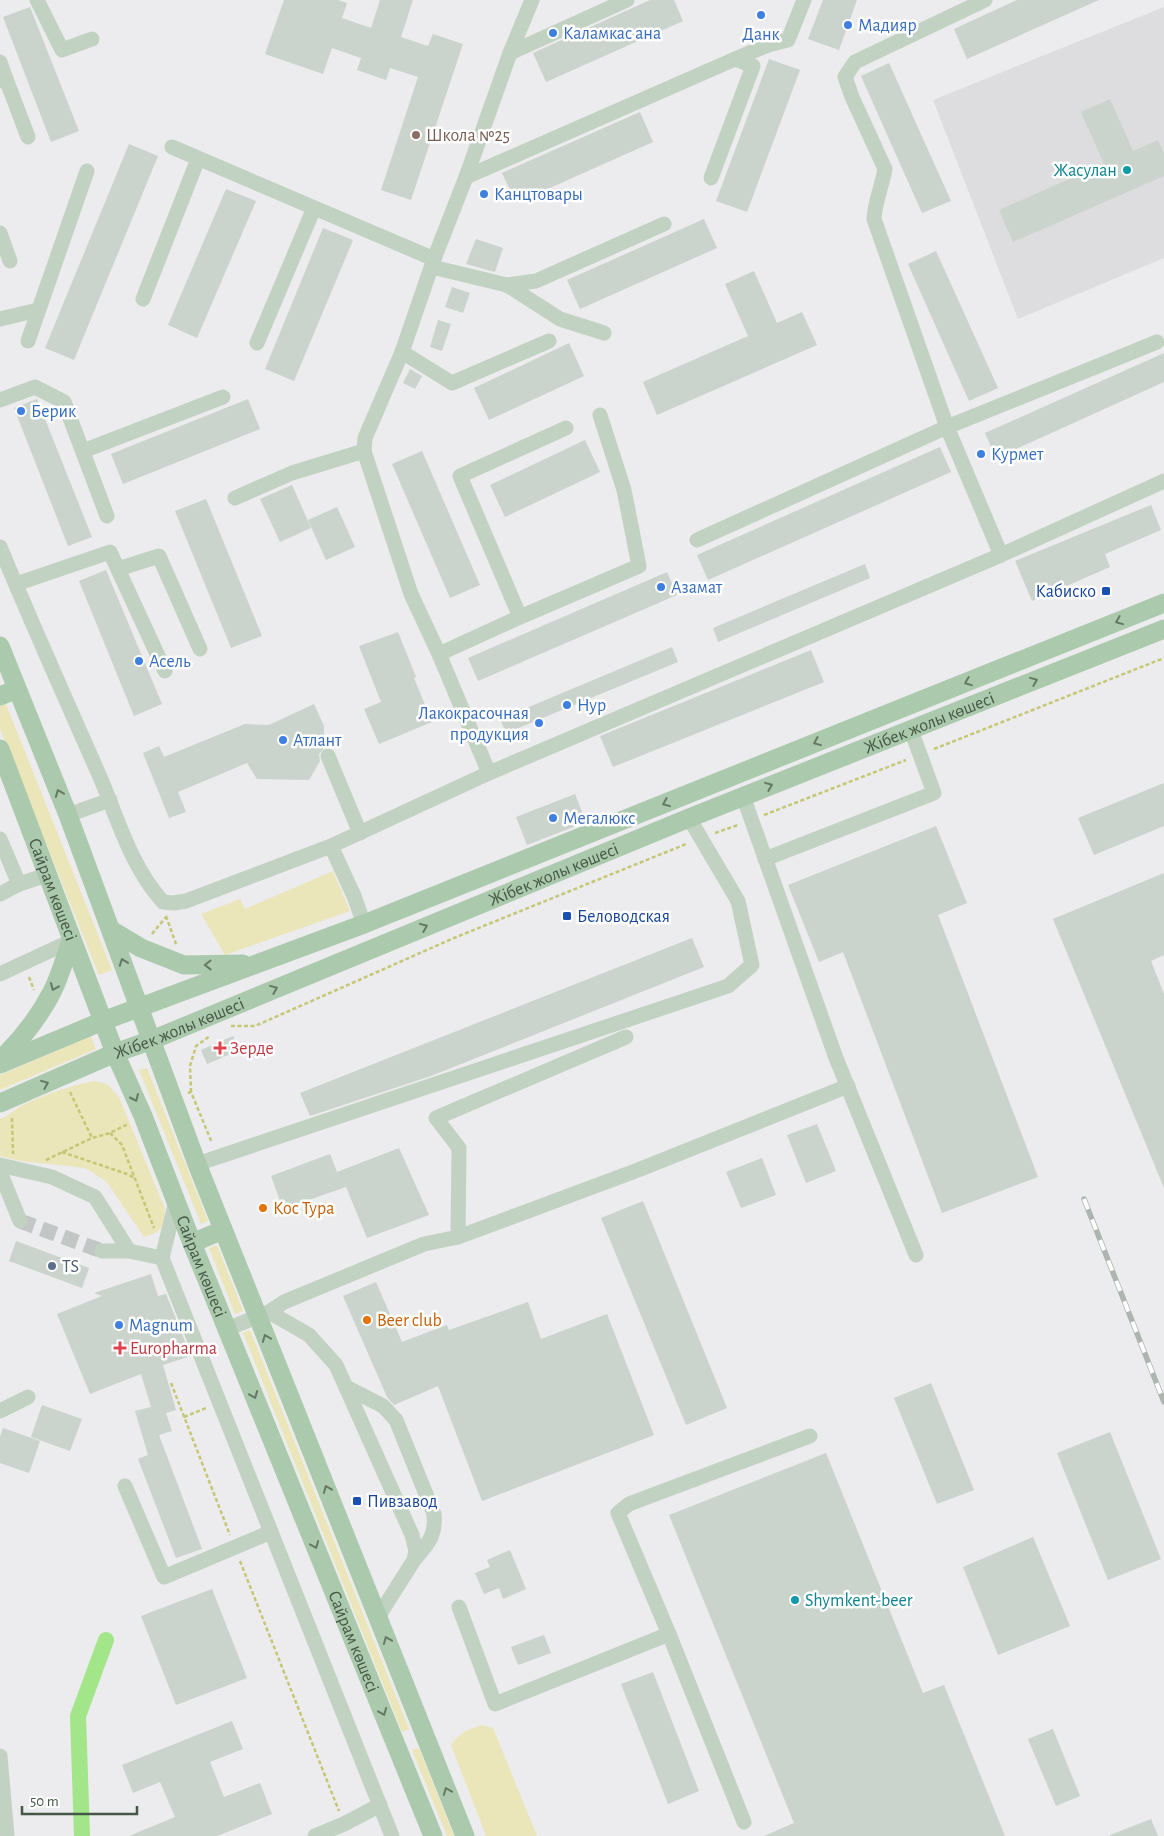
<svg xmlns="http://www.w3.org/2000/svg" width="1164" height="1836" viewBox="0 0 1164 1836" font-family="'Alegreya Sans',sans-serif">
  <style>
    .education { fill: #dddcdf }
    .green { fill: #ebe6ba }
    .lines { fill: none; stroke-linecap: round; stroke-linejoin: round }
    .canal { stroke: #a2e689; stroke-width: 16 }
    .building { fill: #cad3cc }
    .minor-tunnel { stroke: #c2c6c4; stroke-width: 15; stroke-dasharray: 15 8; stroke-linecap: butt }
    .path { stroke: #c5c774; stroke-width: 2.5; stroke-dasharray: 4 2.5; stroke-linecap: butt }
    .minor { stroke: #c2d2c2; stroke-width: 15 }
    .major { stroke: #abc9ac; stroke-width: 19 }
    .rail-casing { stroke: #adb5af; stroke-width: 5.5 }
    .rail { stroke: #fff; stroke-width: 4; stroke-dasharray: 11; stroke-linecap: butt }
    .oneway { stroke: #647964 }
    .shop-dot { fill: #3f7fe0; stroke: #fff; stroke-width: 2 }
    .education-dot { fill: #8d6e63; stroke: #fff; stroke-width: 2 }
    .culture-dot { fill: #0f9aa8; stroke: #fff; stroke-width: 2 }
    .transit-dot { fill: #1a4fb4; stroke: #fff; stroke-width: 2 }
    .health-dot { fill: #e0444e; stroke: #fff; stroke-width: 2 }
    .food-dot { fill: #e8710a; stroke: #fff; stroke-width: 2 }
    .service-dot { fill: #5c6f8a; stroke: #fff; stroke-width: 2 }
    .labels { text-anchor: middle; stroke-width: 5; stroke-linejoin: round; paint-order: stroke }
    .shop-label { font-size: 18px; fill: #366cbe; stroke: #fff; text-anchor: start }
    .education-label { font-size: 18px; fill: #785e54; stroke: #fff; text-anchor: start }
    .culture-label { font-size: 18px; fill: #0d838f; stroke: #fff; text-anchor: end }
    .transit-label { font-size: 18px; fill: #164399; stroke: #fff; text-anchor: start }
    .street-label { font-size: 18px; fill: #455745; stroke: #fff }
    .health-label { font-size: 18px; fill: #be3a42; stroke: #fff; text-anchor: start }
    .food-label { font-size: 18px; fill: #c56008; stroke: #fff; text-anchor: start }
    .service-label { font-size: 18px; fill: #4e5e75; stroke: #fff; text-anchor: start }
  </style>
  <rect width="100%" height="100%" fill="#ecebee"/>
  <polygon class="education" points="1164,7 1164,258 1018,319 933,100"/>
  <g class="green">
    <polygon points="6,704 112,970 99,975 0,729 0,706"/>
    <polygon points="333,871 350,911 225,955 201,914 240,899 245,909"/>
    <polygon points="91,1036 96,1049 0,1090 0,1075"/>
    <polygon points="147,1068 208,1221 201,1224 139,1070"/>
    <path d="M94,1081L107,1084L119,1097L165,1209C163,1229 163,1231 144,1237L106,1181L85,1168L21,1161L0,1156V1119C9,1116 15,1109 23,1105C46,1094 69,1086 94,1081Z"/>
    <polygon points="217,1245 243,1311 235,1314 209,1248"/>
    <polygon points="250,1330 409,1729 402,1732 243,1333"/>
    <path d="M482,1725L493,1728L537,1836H486L451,1745C459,1733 468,1729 482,1725Z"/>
    <polygon points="419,1748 454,1836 447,1836 412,1750"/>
  </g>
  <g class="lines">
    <polyline class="canal" points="82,1836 78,1716 106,1640"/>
  </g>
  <g class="building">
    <polygon points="284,0 338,0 347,3 342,18 371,28 380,0 413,0 401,37 428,46 433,34 463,44 411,200 381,190 418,77 390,68 386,80 357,70 361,58 332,48 323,74 265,54"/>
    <polygon points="650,0 674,0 683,21 546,82 533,53"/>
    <polygon points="823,0 857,0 839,50 808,39"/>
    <polygon points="1017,0 1099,0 967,59 954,29"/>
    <polygon points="30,7 79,131 51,142 3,17"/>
    <polygon points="769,59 800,70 747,212 716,201"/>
    <polygon points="889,63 951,201 922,213 861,76"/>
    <polygon points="1110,99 1133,151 1158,140 1164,153 1164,176 1013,242 999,210 1104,164 1081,112"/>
    <polygon points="640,112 653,142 516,203 502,173"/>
    <polygon points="129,144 158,156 74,360 45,348"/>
    <polygon points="226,189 256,201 197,338 168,325"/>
    <polygon points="704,219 717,248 580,309 567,280"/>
    <polygon points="323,228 353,240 294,381 265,369"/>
    <polygon points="476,239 503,248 495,272 466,264"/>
    <polygon points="936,251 998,388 969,401 908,264"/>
    <polygon points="754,271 777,323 802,312 817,345 657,415 643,382 748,336 725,284"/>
    <polygon points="452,287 470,293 463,313 445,307"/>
    <polygon points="438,320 451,324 442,351 430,347"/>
    <polygon points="569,343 584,376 489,420 474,388"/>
    <polygon points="1164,353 1164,382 996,458 985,433"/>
    <polygon points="410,369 422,376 415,389 403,383"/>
    <polygon points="37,399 92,537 68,546 14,408"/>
    <polygon points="248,399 260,429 123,484 111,454"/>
    <polygon points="585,440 600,472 505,517 490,485"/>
    <polygon points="940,447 951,472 708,580 697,555"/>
    <polygon points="422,451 480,585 450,598 392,464"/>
    <polygon points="292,485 311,528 280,542 260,499"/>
    <polygon points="206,499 262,636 231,648 175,511"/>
    <polygon points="1151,505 1161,530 1105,554 1110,567 1032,601 1015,561"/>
    <polygon points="337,507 355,547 326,560 308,520"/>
    <polygon points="865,564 870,578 718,642 713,628"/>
    <polygon points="106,570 162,704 134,716 79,581"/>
    <polygon points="667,572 677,595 478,681 468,658"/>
    <polygon points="398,632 416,677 414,678 432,722 379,744 364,709 381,702 359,646"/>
    <polygon points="672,647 678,662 506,733 500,719"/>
    <polygon points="811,650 824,682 613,767 600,736"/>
    <polygon points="314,704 324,726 324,748 319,754 320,761 309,780 257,779 247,763 178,792 186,812 169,818 143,753 159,746 164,757 245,724 269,725"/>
    <polygon points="1164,783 1164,826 1094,855 1078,818"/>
    <polygon points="575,794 586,822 527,845 516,817"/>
    <polygon points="936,826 967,903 938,915 1038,1177 942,1213 843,952 819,962 788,885"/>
    <polygon points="1164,873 1164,955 1151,961 1164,994 1164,1188 1053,919"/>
    <polygon points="692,938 704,967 431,1076 310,1116 300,1093"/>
    <polygon points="233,1036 240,1050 207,1064 201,1050"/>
    <polygon points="817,1124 836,1171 806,1183 787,1135"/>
    <polygon points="399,1148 429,1215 367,1238 346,1187 283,1209 271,1176 330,1154 337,1172"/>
    <polygon points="762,1158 776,1195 741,1208 726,1172"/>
    <polygon points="643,1201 727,1408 686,1425 601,1218"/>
    <polygon points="16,1241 89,1268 82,1288 9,1261"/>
    <polygon points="151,1274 158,1296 166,1294 191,1356 163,1365 176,1410 166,1413 172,1431 159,1435 202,1549 176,1558 138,1459 148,1455 135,1411 151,1407 141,1374 90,1394 57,1314 102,1296 94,1293"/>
    <polygon points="376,1282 402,1342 447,1325 449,1330 528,1302 541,1339 607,1314 654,1435 482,1501 438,1386 394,1405 387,1397 343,1296"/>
    <polygon points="931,1383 974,1490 937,1504 894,1398"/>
    <polygon points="42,1405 82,1419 70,1451 31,1437"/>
    <polygon points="3,1428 40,1441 29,1473 0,1463 0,1437"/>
    <polygon points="1110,1432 1161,1559 1108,1580 1057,1453"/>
    <polygon points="826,1453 923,1693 944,1685 1005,1836 764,1836 794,1823 669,1515"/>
    <polygon points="1033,1537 1070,1626 998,1655 963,1567"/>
    <polygon points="510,1550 526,1589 503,1599 499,1588 484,1594 475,1573 490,1567 487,1560"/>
    <polygon points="212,1589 247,1678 176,1705 141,1616"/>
    <polygon points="544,1635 551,1653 518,1665 511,1647"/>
    <polygon points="653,1672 699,1791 668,1804 621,1684"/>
    <polygon points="232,1721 243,1749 210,1762 224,1797 260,1783 272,1814 217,1836 129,1836 175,1817 160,1782 133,1793 122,1765"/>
    <polygon points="1053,1729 1080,1796 1056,1806 1028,1739"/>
    <polygon points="1151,1819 1158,1836 1110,1836 1110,1835"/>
  </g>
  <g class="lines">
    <polyline class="minor-tunnel" points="20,1221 102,1251"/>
    <g class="path">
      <polyline points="934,749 1164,658"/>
      <polyline points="764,815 906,760"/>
      <polyline points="715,833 738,825"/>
      <polyline points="166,916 176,944"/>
      <polyline points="152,934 166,917"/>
      <polyline points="29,977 34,990"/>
      <polyline points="231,1026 255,1026 454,938 686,844"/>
      <polyline points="70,1092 92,1138"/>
      <polyline points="191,1092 190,1066 196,1046 210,1036"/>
      <polyline points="188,1093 191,1092 212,1143"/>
      <polyline points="12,1118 13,1154"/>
      <polyline points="110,1133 122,1145 154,1228"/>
      <polyline points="62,1152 127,1174 135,1178"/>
      <polyline points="46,1160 92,1138 110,1133 128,1124"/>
      <polyline points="171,1383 230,1535"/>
      <polyline points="184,1417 206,1408"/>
      <polyline points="240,1561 339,1811"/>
    </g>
    <g class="minor">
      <polyline points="37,0 62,50 92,39"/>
      <path d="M985,0L855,62L845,77L852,97L885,169C882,186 875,201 874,219L947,427L1001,555"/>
      <polyline points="510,53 627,0"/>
      <polyline points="0,62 6,79 0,81"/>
      <polyline points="6,79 28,137"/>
      <polyline points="172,147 434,259"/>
      <polyline points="466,177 735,59 768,45 788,40 804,0"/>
      <polyline points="711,178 753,66 735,59"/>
      <polyline points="0,233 10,261"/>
      <polyline points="432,267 507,285 560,319 604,333"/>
      <polyline points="507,285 536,281 664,224"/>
      <polyline points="143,299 198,159"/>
      <polyline points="0,319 38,310"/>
      <polyline points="28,341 87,171"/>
      <polyline points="257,343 314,208"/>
      <polyline points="402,352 452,383 549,341"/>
      <polyline points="0,400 35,387 64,402 107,516"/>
      <polyline points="83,451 223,397"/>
      <polyline points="235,498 292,473 364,451"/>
      <polyline points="697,540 947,427 1157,342"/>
      <path d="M0,547C32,624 66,700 100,777C118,819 131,867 163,902L174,903L186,901L331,846L489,773L1001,555L1164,481"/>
      <polyline points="118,569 159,556 200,649"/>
      <polyline points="16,584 110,552 165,671"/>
      <polyline points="520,617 460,476 566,428"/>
      <polyline points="439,654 520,617 639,566 624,490 600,415"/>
      <polyline points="328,756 360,833"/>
      <polyline points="489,773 439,654 411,594 364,451 365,438 402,352 434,259 466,177 510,53 532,0"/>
      <polyline points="743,796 836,1058 916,1255"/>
      <polyline points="68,815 110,800"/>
      <polyline points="0,839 19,884"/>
      <polyline points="331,846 354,896 364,924"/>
      <polyline points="765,859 934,793 911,730"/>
      <polyline points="0,894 19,884 47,875"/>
      <polyline points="0,974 71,941"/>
      <polyline points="197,1164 728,986 752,965 738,901 689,818"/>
      <polyline points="0,1165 52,1177 95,1197 129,1251 162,1258"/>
      <polyline points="0,1172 20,1221"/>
      <polyline points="176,1201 162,1258 392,1836"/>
      <polyline points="458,1237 459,1148 436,1118 626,1037"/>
      <polyline points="102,1251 129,1251"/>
      <polyline points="269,1312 309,1335 336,1365 412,1535 416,1551 414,1560 378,1617"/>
      <polyline points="227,1329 269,1312 284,1302 424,1244 458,1237 638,1170 848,1086"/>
      <path d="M346,1387L383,1406L396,1420L434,1514C436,1537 428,1543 414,1560"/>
      <polyline points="0,1411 28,1397"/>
      <polyline points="125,1486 164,1577 271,1532"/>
      <polyline points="459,1607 495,1704 669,1634 618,1513 629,1504 810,1436"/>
      <polyline points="669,1634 744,1822"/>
      <polyline points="0,1756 7,1836"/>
      <polyline points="315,1836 344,1824 380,1805"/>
    </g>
    <g class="major">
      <polyline points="0,646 68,815 197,1164 465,1836"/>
      <polyline points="0,696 17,689"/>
      <path id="s1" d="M0,749L115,1053L143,1116L192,1243L433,1836"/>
      <polyline points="111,930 141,948 184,965 243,964"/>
      <path d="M1,1059C22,1039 39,1017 52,992C60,976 65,958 71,941"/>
      <polyline points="0,1064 103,1021 364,924 1164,603"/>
      <path id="s2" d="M0,1103L115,1053L152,1040L689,818L1164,629"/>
      <polyline points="192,1243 223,1230"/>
    </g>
    <g class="rail-casing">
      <polyline id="rail" points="1084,1199 1164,1402"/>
    </g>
    <use href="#rail" class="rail"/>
  </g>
  <defs><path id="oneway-chevron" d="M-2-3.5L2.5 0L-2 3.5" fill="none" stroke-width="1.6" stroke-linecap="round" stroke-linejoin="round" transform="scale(1.25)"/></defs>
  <g class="oneway">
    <use href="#oneway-chevron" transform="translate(1119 621) rotate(158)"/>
    <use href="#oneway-chevron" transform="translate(1034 681) rotate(-22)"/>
    <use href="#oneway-chevron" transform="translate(968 682) rotate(158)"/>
    <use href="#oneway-chevron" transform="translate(817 742) rotate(158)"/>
    <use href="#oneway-chevron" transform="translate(769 786) rotate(-22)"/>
    <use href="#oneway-chevron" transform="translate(59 793) rotate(-112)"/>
    <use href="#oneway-chevron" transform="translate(666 803) rotate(158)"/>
    <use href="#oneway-chevron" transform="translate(424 927) rotate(-22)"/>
    <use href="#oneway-chevron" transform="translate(123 962) rotate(-110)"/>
    <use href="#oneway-chevron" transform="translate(208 965) rotate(179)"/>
    <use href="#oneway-chevron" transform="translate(54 987) rotate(113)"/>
    <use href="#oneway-chevron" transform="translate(274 989) rotate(-22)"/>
    <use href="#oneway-chevron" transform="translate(45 1084) rotate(-22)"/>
    <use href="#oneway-chevron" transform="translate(135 1098) rotate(66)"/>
    <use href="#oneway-chevron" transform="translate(266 1338) rotate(-112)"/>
    <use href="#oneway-chevron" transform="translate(254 1395) rotate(68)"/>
    <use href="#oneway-chevron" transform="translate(327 1489) rotate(-112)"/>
    <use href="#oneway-chevron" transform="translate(315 1545) rotate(68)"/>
    <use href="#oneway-chevron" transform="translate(387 1640) rotate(-112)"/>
    <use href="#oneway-chevron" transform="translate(383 1712) rotate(68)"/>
    <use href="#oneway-chevron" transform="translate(447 1791) rotate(-112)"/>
  </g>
  <g class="shop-dot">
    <circle cx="761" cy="15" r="5"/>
    <circle cx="848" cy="25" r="5"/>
    <circle cx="553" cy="33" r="5"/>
    <circle cx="484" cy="194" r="5"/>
    <circle cx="21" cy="411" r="5"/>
    <circle cx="981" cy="454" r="5"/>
    <circle cx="661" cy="587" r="5"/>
    <circle cx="139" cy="661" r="5"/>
    <circle cx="567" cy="705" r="5"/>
    <circle cx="539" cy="723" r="5"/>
    <circle cx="283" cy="740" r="5"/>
    <circle cx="553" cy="818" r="5"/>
    <circle cx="119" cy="1325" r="5"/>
  </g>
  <circle class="education-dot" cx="416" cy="135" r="5"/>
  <g class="culture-dot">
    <circle cx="1127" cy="170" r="5"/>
    <circle cx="795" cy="1600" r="5"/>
  </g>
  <g class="transit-dot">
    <rect x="1101" y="586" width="10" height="10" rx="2.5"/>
    <rect x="562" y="911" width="10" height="10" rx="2.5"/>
    <rect x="352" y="1496" width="10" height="10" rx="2.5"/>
  </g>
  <g class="health-dot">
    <path d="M217.5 1040.5h5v5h5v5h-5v5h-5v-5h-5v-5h5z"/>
    <path d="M117.5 1340.5h5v5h5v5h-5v5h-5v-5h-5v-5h5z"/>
  </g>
  <g class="food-dot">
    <circle cx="263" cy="1208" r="5"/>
    <circle cx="367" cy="1320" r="5"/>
  </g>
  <circle class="service-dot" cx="52" cy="1266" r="5"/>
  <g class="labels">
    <g class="shop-label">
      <text x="858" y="31">Мадияр</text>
      <text x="563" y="39">Каламкас ана</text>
      <text x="761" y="40" text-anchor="middle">Данк</text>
      <text x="494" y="200">Канцтовары</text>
      <text x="31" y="417">Берик</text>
      <text x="991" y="460">Курмет</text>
      <text x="671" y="593">Азамат</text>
      <text x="149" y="667">Асель</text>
      <text x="577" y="711">Нур</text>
      <text x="529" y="719" text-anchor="end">Лакокрасочная<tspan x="529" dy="21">продукция</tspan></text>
      <text x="293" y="746">Атлант</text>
      <text x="563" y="824">Мегалюкс</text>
      <text x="129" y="1331">Magnum</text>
    </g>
    <g class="education-label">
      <text x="426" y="141">Школа №25</text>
    </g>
    <g class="culture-label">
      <text x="1117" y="176">Жасулан</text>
      <text x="805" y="1606" text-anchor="start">Shymkent-beer</text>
    </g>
    <g class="transit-label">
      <text x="1096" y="597" text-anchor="end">Кабиско</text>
      <text x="577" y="922">Беловодская</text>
      <text x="367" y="1507">Пивзавод</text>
    </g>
    <g class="street-label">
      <text dy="6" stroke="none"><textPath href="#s2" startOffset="1004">Жібек жолы көшесі</textPath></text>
      <text dy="6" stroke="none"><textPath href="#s2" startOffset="599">Жібек жолы көшесі</textPath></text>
      <text dy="6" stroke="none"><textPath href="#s1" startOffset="150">Сайрам көшесі</textPath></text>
      <text dy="6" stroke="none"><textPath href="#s2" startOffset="194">Жібек жолы көшесі</textPath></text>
      <text dy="6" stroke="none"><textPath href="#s1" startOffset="555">Сайрам көшесі</textPath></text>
      <text dy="6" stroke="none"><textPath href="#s1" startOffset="960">Сайрам көшесі</textPath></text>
    </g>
    <g class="health-label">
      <text x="230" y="1054">Зерде</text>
      <text x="130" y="1354">Europharma</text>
    </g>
    <g class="food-label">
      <text x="273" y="1214">Кос Тура</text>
      <text x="377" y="1326">Beer club</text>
    </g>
    <g class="service-label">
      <text x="62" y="1272">TS</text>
    </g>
  </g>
  <path d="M22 1806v8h115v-8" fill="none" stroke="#455745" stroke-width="2.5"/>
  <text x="30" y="1806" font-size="15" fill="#455745" stroke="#ffffff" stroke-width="4" paint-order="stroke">50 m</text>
</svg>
